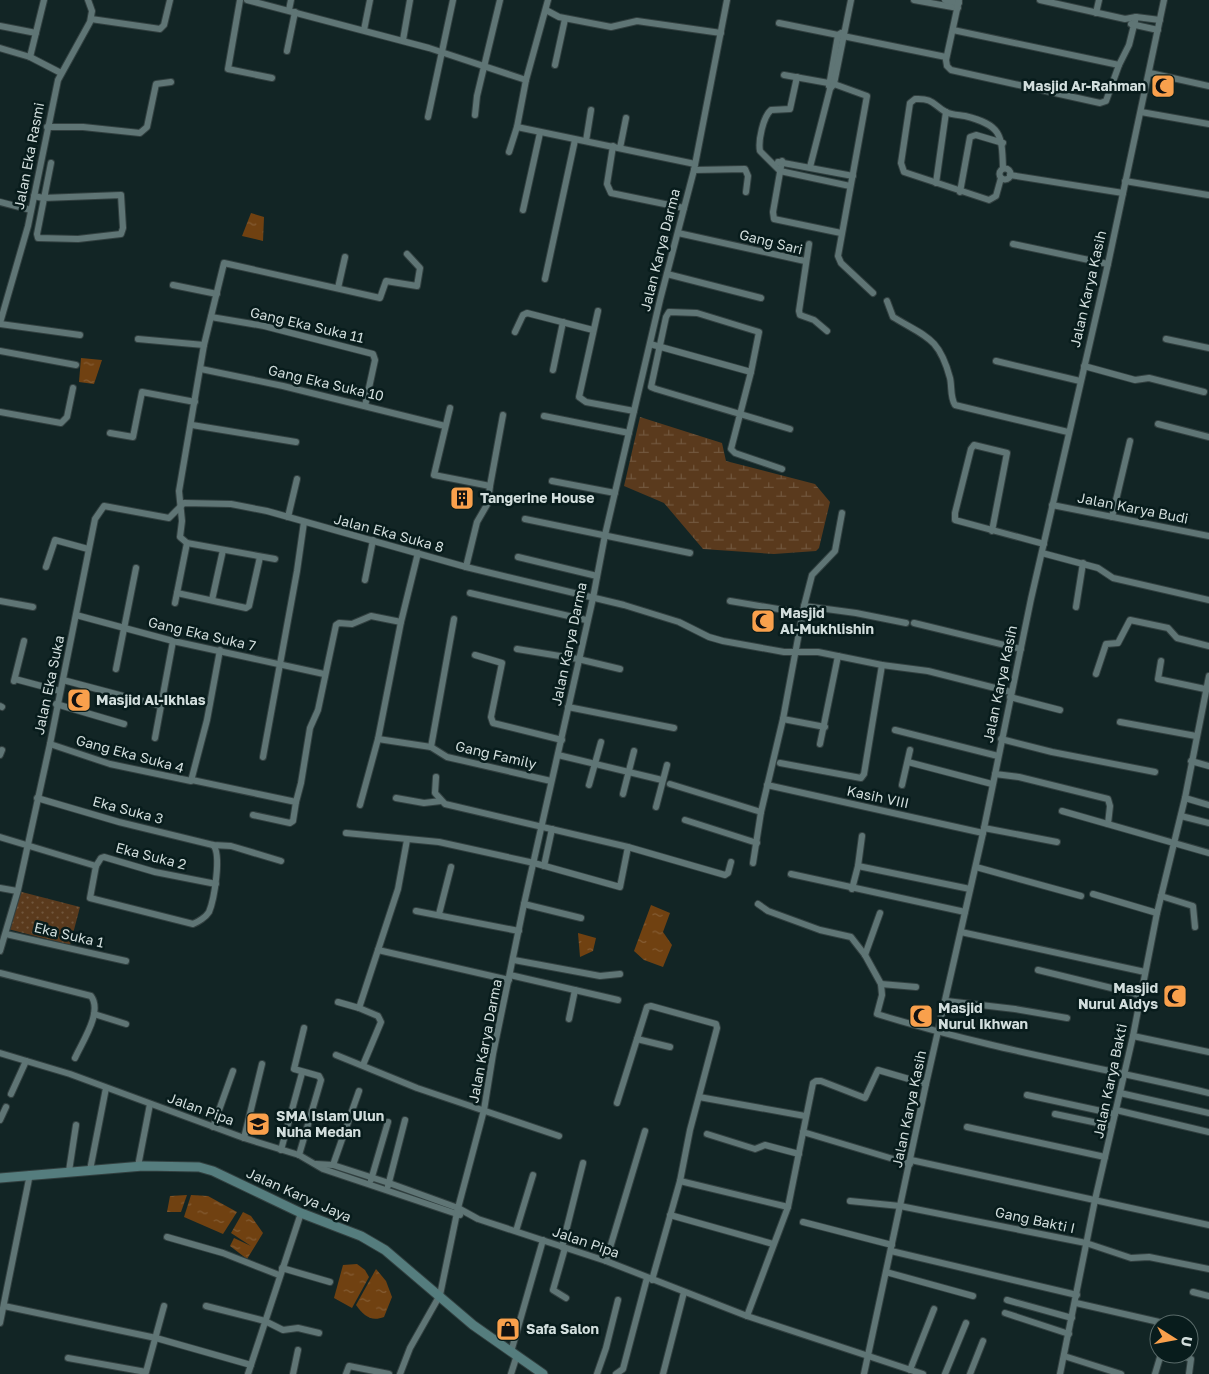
<svg xmlns="http://www.w3.org/2000/svg" width="1209" height="1374" viewBox="0 0 1209 1374" font-family="'Golos Text',sans-serif">
  <style>
    .grass { fill: url(#grass-dots) }
    .wetland { fill: url(#wetland-marsh) }
    .water { fill: url(#water-ripples) }
    .lines { fill: none; stroke-linecap: round; stroke-linejoin: round }
    .minor-casing { stroke: #324040; stroke-width: 8 }
    .secondary-casing { stroke: #324040; stroke-width: 11 }
    .minor { stroke: #5f7575; stroke-width: 6 }
    .secondary { stroke: #557d7e; stroke-width: 9 }
    .labels { text-anchor: middle; stroke-width: 5; stroke-linejoin: round; paint-order: stroke }
    .poi-label { font-size: 14px; font-weight: bold; fill: #d2dedd; stroke: #081c1c; text-anchor: start }
    .street-label { font-size: 14px; fill: #d2dedd; stroke: #081c1c }
  </style>
  <defs>
    <pattern id="grass-dots" width="8" height="8" patternUnits="userSpaceOnUse" patternTransform="scale(1.25)"><rect width="8" height="8" fill="#5a3a1d"/><path d="M2 2h.1M6 6h.1" fill="none" stroke="#71563d" stroke-width="1.8" stroke-linecap="round"/></pattern>
    <pattern id="wetland-marsh" width="20" height="14" patternUnits="userSpaceOnUse" patternTransform="scale(1.25)"><rect width="20" height="14" fill="#5a3a1d"/><path d="M1 5h8M5 5V1M11 12h8M15 12V8" fill="none" stroke="#71563d"/></pattern>
    <pattern id="water-ripples" width="26" height="14" patternUnits="userSpaceOnUse" patternTransform="scale(1.25)"><rect width="26" height="14" fill="#704111"/><path d="M2 4q2-2 4 0t4 0M15 11q2-2 4 0t4 0" fill="none" stroke="#845c33"/></pattern>
  </defs>
  <rect width="100%" height="100%" fill="#122525"/>
  <polygon class="grass" points="18,891 80,907 70,945 8,929"/>
  <polygon class="wetland" points="640,417 722,443 726,461 815,484 830,502 819,548 816,551 774,554 703,549 664,503 624,486"/>
  <g class="water">
    <polygon points="251,213 264,217 263,241 242,236"/>
    <polygon points="81,358 102,360 94,384 79,382"/>
    <polygon points="651,905 670,913 663,932 672,945 663,967 644,960 634,951"/>
    <polygon points="578,933 596,938 593,951 580,957"/>
    <polygon points="187,1195 181,1212 167,1212 170,1196"/>
    <polygon points="191,1195 208,1196 237,1212 223,1234 184,1217"/>
    <polygon points="243,1212 251,1216 263,1233 247,1259 230,1246 234,1238 251,1246 231,1233"/>
    <polygon points="357,1264 365,1270 369,1277 352,1308 334,1298 343,1265"/>
    <path d="M376,1269L386,1281L392,1297L384,1317C371,1322 364,1316 356,1305Z"/>
  </g>
  <g class="lines">
    <g class="minor-casing">
      <g id="minor">
        <polyline points="240,0 228,69 272,78"/>
        <polyline points="247,0 429,48 526,80"/>
        <polyline points="914,0 958,8"/>
        <polyline points="945,0 959,3"/>
        <polyline points="959,0 946,60 947,66 951,70 1100,103 1106,101 1119,65 1129,45 1136,17"/>
        <polyline points="1040,0 1125,19 1136,17 1160,20"/>
        <polyline points="289,10 291,0"/>
        <polyline points="546,10 559,17 611,27 637,21 721,33"/>
        <polyline points="1096,13 1099,0"/>
        <polyline points="91,19 160,29 164,25 170,0"/>
        <polyline points="779,23 946,57"/>
        <polyline points="1131,24 1158,30"/>
        <polyline points="0,26 36,33"/>
        <polyline points="364,30 370,0"/>
        <polyline points="953,30 1119,65"/>
        <polyline points="403,40 410,0"/>
        <polyline points="0,48 30,57 61,73"/>
        <polyline points="287,51 295,12"/>
        <polyline points="30,57 44,0"/>
        <polyline points="555,65 565,19"/>
        <polyline points="1150,73 1209,86"/>
        <polyline points="784,75 834,84 867,96 838,256 841,263 873,293"/>
        <path d="M797,77L790,109L771,110C763,117 758,141 760,151L780,171L850,186"/>
        <polyline points="829,86 838,35 841,33"/>
        <polyline points="1141,112 1209,124"/>
        <polyline points="475,115 477,96 500,0"/>
        <polyline points="428,117 453,0"/>
        <polyline points="47,127 83,127 140,133 147,127 156,84 171,82"/>
        <polyline points="517,127 695,164"/>
        <polyline points="586,141 591,110"/>
        <polyline points="613,146 607,184 611,193 684,208"/>
        <polyline points="620,148 626,118"/>
        <polyline points="509,152 517,127 526,80 548,0"/>
        <polyline points="782,161 773,212 774,219 841,233"/>
        <polyline points="778,162 853,176"/>
        <polyline points="810,167 830,89 834,84 851,0"/>
        <circle cx="1005" cy="174" r="5.5"/>
        <polyline points="694,170 745,169 748,176 746,192"/>
        <polyline points="1010,175 1123,193"/>
        <path d="M1001,178L996,196L989,200L904,172L901,163L910,103L915,99C934,98 933,105 946,112C951,115 960,115 965,116C1001,125 1002,134 1003,168"/>
        <polyline points="1125,181 1208,195"/>
        <polyline points="936,183 946,112"/>
        <polyline points="960,192 970,137 976,135 1003,143"/>
        <polyline points="34,196 43,198 121,195 123,228 121,234 78,239 38,238 37,234 51,163"/>
        <polyline points="0,202 31,210"/>
        <polyline points="523,210 540,133"/>
        <polyline points="678,233 805,261"/>
        <polyline points="809,244 799,311 800,315 814,320 827,331"/>
        <polyline points="1013,244 1108,264"/>
        <polyline points="667,274 761,298"/>
        <polyline points="545,279 575,140"/>
        <polyline points="173,285 217,294"/>
        <polyline points="338,288 345,257"/>
        <path d="M887,301L893,317C926,337 939,337 950,378C952,386 950,397 955,405L1068,432"/>
        <polyline points="598,311 579,397 586,402 634,411"/>
        <polyline points="211,317 264,326 373,354 375,360 365,406"/>
        <polyline points="0,323 28,226 58,80 90,22 92,11 88,0"/>
        <polyline points="0,324 80,335"/>
        <polyline points="515,332 523,315 527,313 593,330"/>
        <polyline points="138,339 204,345"/>
        <polyline points="1166,339 1209,348"/>
        <polyline points="650,344 751,372"/>
        <polyline points="0,351 76,365"/>
        <polyline points="996,361 1080,381"/>
        <polyline points="1084,366 1135,380 1149,378 1204,392"/>
        <polyline points="201,369 283,386 445,426"/>
        <polyline points="553,370 563,322"/>
        <polyline points="450,408 434,475 490,486"/>
        <polyline points="0,412 61,423 67,417 73,388"/>
        <polyline points="544,416 629,433"/>
        <polyline points="1158,424 1209,437"/>
        <polyline points="192,425 296,442"/>
        <polyline points="110,433 133,437 142,392 195,402"/>
        <polyline points="782,469 735,453 731,449 751,372 759,332 697,313 669,312 666,317 651,387 656,389 790,429"/>
        <polyline points="552,481 615,493"/>
        <polyline points="1052,505 1209,536"/>
        <polyline points="288,517 297,479"/>
        <polyline points="1112,517 1130,441"/>
        <polyline points="525,519 690,553"/>
        <polyline points="992,531 1007,453 974,445 971,449 955,513 955,520 1044,544"/>
        <polyline points="1042,553 1098,568 1113,578 1209,600"/>
        <polyline points="518,557 597,576"/>
        <polyline points="275,559 187,543 180,537 182,521 179,491 204,345 224,263 380,298 386,281 417,286 420,268 407,254"/>
        <polyline points="46,567 55,540 88,549"/>
        <polyline points="466,567 477,522 488,503 490,486 503,415"/>
        <polyline points="365,580 373,540"/>
        <polyline points="177,593 246,608 249,606 260,557"/>
        <polyline points="470,593 586,620"/>
        <polyline points="212,600 223,550"/>
        <polyline points="0,601 33,607"/>
        <polyline points="730,601 802,613"/>
        <polyline points="175,603 187,543"/>
        <polyline points="804,606 856,613 906,623"/>
        <polyline points="1076,607 1083,563"/>
        <polyline points="76,615 173,641 324,674"/>
        <polyline points="914,623 1021,649"/>
        <polyline points="517,649 578,659 620,669"/>
        <polyline points="475,655 502,663 491,717 493,723 562,740"/>
        <polyline points="1161,661 1158,679 1205,689"/>
        <polyline points="116,669 136,568"/>
        <polyline points="1096,674 1106,644 1118,643 1130,620 1168,628 1177,638 1209,646"/>
        <polyline points="15,679 60,691"/>
        <polyline points="63,680 161,706"/>
        <polyline points="14,681 24,641"/>
        <polyline points="1010,697 1060,710"/>
        <polyline points="56,704 124,724"/>
        <polyline points="0,706 2,707"/>
        <polyline points="568,707 674,728"/>
        <polyline points="783,719 825,727"/>
        <polyline points="1120,722 1196,736"/>
        <polyline points="895,730 998,756"/>
        <polyline points="155,738 173,641"/>
        <polyline points="378,739 431,747 447,757 551,781"/>
        <polyline points="1001,739 1052,752 1155,772"/>
        <polyline points="50,744 110,764 191,781 207,720 220,650"/>
        <polyline points="820,744 838,656"/>
        <polyline points="431,747 454,619"/>
        <polyline points="0,755 2,750"/>
        <polyline points="558,755 662,780"/>
        <polyline points="263,757 297,571 304,522"/>
        <polyline points="1191,761 1209,766"/>
        <polyline points="908,762 992,784"/>
        <polyline points="780,763 861,778 864,774 882,665"/>
        <polyline points="995,774 1019,777 1108,799 1110,806 1108,824"/>
        <polyline points="436,777 435,793 445,804 628,847 725,875 728,873 731,862"/>
        <polyline points="192,780 296,802 293,821 290,823 253,815"/>
        <polyline points="670,784 761,812"/>
        <polyline points="589,785 601,742"/>
        <polyline points="767,785 983,833"/>
        <polyline points="902,785 910,750"/>
        <polyline points="623,794 634,751"/>
        <polyline points="37,798 119,822 213,845 231,846 281,861"/>
        <polyline points="396,798 424,803 441,801"/>
        <polyline points="1185,798 1209,805"/>
        <polyline points="296,802 301,783 310,728 318,710 336,625 339,623 352,624 371,616 401,622"/>
        <polyline points="360,805 378,739 401,622 418,553"/>
        <polyline points="656,807 667,765"/>
        <polyline points="1062,811 1209,853"/>
        <polyline points="1181,816 1209,823"/>
        <polyline points="685,820 757,843"/>
        <polyline points="984,828 1057,842"/>
        <polyline points="346,833 439,842 534,863 620,887 628,847"/>
        <polyline points="0,837 96,866 101,858 104,857 155,872 216,884"/>
        <polyline points="753,863 761,812 783,719 804,606 812,575 835,551 842,513"/>
        <path d="M96,866L90,898L193,924C198,922 206,917 209,912C214,900 222,854 213,845"/>
        <polyline points="544,866 552,829"/>
        <polyline points="858,866 970,889"/>
        <polyline points="976,867 1081,896"/>
        <polyline points="791,874 965,912"/>
        <polyline points="0,888 17,891"/>
        <polyline points="852,889 858,866 862,836"/>
        <polyline points="1093,894 1157,913"/>
        <polyline points="1161,896 1193,906 1195,927"/>
        <polyline points="524,904 581,918"/>
        <path d="M758,904L768,911L820,930L851,937L865,955L881,984L882,995L877,1014C986,1048 1098,1067 1209,1093"/>
        <polyline points="416,911 519,931"/>
        <polyline points="439,914 451,867"/>
        <polyline points="961,932 1145,972"/>
        <polyline points="6,934 126,961"/>
        <polyline points="378,950 509,980"/>
        <polyline points="0,951 18,890 50,744 95,519 104,506 169,518 184,503 231,504 267,511 466,567 624,605 679,622 709,637 723,641 784,652 818,652 882,665 928,671 1011,692"/>
        <polyline points="865,955 880,913"/>
        <polyline points="514,960 600,976 620,974"/>
        <polyline points="1038,970 1140,995"/>
        <path d="M0,973L91,996C103,1012 82,1042 75,1058"/>
        <polyline points="510,975 618,1000"/>
        <polyline points="881,984 916,987"/>
        <polyline points="946,1001 1015,1009 1067,1018"/>
        <polyline points="338,1002 359,1008"/>
        <polyline points="94,1014 126,1024"/>
        <polyline points="569,1019 575,990"/>
        <polyline points="1133,1036 1209,1052"/>
        <polyline points="637,1039 670,1047"/>
        <polyline points="0,1053 70,1074 244,1138 299,1155 323,1169 460,1215"/>
        <polyline points="336,1055 417,1088 559,1136"/>
        <polyline points="363,1065 381,1022 378,1016 359,1008 398,889 407,840"/>
        <polyline points="1120,1093 1209,1113"/>
        <polyline points="11,1094 26,1061"/>
        <polyline points="1027,1095 1115,1114"/>
        <polyline points="699,1097 805,1116"/>
        <polyline points="617,1103 647,1007 651,1006 716,1024 717,1028 690,1130 680,1181 652,1280"/>
        <polyline points="1116,1110 1209,1132"/>
        <polyline points="1055,1114 1112,1126"/>
        <polyline points="0,1120 6,1107"/>
        <polyline points="213,1127 233,1071"/>
        <polyline points="967,1127 1105,1157"/>
        <polyline points="803,1132 910,1164"/>
        <polyline points="707,1134 755,1149 765,1145 799,1154"/>
        <polyline points="244,1138 262,1064"/>
        <polyline points="281,1150 302,1073"/>
        <polyline points="299,1155 321,1080 319,1076 294,1069 304,1028"/>
        <polyline points="911,1160 1209,1225"/>
        <polyline points="316,1164 333,1165 389,1183 458,1208 478,1219 606,1261 747,1316 923,1374"/>
        <polyline points="333,1165 359,1091"/>
        <polyline points="138,1166 150,1104"/>
        <polyline points="90,1170 106,1088"/>
        <polyline points="69,1171 76,1125"/>
        <polyline points="371,1180 388,1122"/>
        <polyline points="680,1181 788,1207"/>
        <polyline points="388,1186 405,1120"/>
        <polyline points="850,1201 900,1206 1086,1243 1131,1258 1149,1257 1209,1269"/>
        <polyline points="670,1215 773,1244"/>
        <polyline points="803,1222 892,1245"/>
        <polyline points="516,1231 533,1175"/>
        <polyline points="167,1237 223,1253 279,1275"/>
        <polyline points="562,1247 583,1163"/>
        <polyline points="565,1248 553,1290 566,1298"/>
        <polyline points="891,1251 1077,1295"/>
        <polyline points="606,1261 645,1131"/>
        <polyline points="282,1268 330,1282"/>
        <polyline points="886,1272 973,1296"/>
        <polyline points="1193,1292 1209,1296"/>
        <polyline points="1007,1300 1072,1318"/>
        <polyline points="1076,1303 1159,1322"/>
        <polyline points="4,1306 156,1338 251,1365"/>
        <polyline points="206,1306 265,1321 283,1330 298,1328 319,1333"/>
        <polyline points="1005,1313 1069,1334"/>
        <polyline points="747,1316 788,1207 813,1083 816,1081 821,1081 865,1098 878,1070 926,1084"/>
        <polyline points="0,1323 30,1174"/>
        <polyline points="511,1352 543,1240"/>
        <polyline points="1177,1354 1191,1359 1189,1374"/>
        <polyline points="1064,1356 1121,1374"/>
        <polyline points="68,1358 146,1372 164,1306"/>
        <polyline points="910,1370 934,1309"/>
        <polyline points="248,1374 301,1213"/>
        <polyline points="293,1374 298,1350"/>
        <polyline points="346,1374 349,1366 389,1374"/>
        <polyline points="400,1374 410,1348 440,1295 458,1208 484,1110 493,1054 524,904 593,598 605,535 660,300 694,170 727,0"/>
        <polyline points="511,1374 517,1355"/>
        <polyline points="597,1374 606,1348 618,1300"/>
        <polyline points="616,1374 623,1369 647,1278"/>
        <polyline points="663,1374 684,1292"/>
        <polyline points="864,1374 926,1084 983,833 1031,599 1108,264 1164,0"/>
        <polyline points="945,1374 966,1323"/>
        <polyline points="970,1374 983,1341"/>
        <polyline points="1060,1374 1095,1200 1133,1036 1157,913 1185,798 1209,676"/>
        <polyline points="1155,1374 1161,1354"/>
      </g>
    </g>
    <g class="secondary-casing">
      <polyline id="secondary" points="0,1178 143,1166 199,1167 213,1171 301,1213 361,1236 385,1250 473,1325 543,1374"/>
    </g>
    <use href="#minor" class="minor"/>
    <use href="#secondary" class="secondary"/>
  </g>
  <defs>
    <g id="mosque-square" transform="scale(1.25)"><rect x="-9" y="-9" width="18" height="18" rx="4" fill="#f9a04c" stroke="#081c1c"/><path d="M3.5-4.9A6 6 0 1 0 3.5 4.9A5 5 0 1 1 3.5-4.9Z" fill="#111"/></g>
    <g id="building-square" transform="scale(1.25)"><rect x="-9" y="-9" width="18" height="18" rx="4" fill="#f9a04c" stroke="#081c1c"/><path d="M-4-6H4V6H1V3H-1V6H-4ZM-2.5-4.3h1.7v1.8h-1.7ZM.8-4.3h1.7v1.8H.8ZM-2.5-1h1.7V.8h-1.7ZM.8-1h1.7V.8H.8Z" fill="#111"/></g>
    <g id="school-square" transform="scale(1.25)"><rect x="-9" y="-9" width="18" height="18" rx="4" fill="#f9a04c" stroke="#081c1c"/><path d="M0-5L7-2L0 1L-7-2ZM-4 1L0 2.5L4 1V4Q0 6-4 4Z" fill="#111"/></g>
    <g id="shop-square" transform="scale(1.25)"><rect x="-9" y="-9" width="18" height="18" rx="4" fill="#f9a04c" stroke="#081c1c"/><path d="M-5-2.5h2.3a2.7 3.5 0 0 1 5.4 0H5L5.5 6h-11ZM-1.5-2.5h3a1.5 2.3 0 0 0-3 0Z" fill="#111"/></g>
  </defs>
  <g fill-rule="evenodd">
    <use href="#mosque-square" x="1163" y="86"/>
    <use href="#building-square" x="462" y="498"/>
    <use href="#mosque-square" x="763" y="621"/>
    <use href="#mosque-square" x="79" y="700"/>
    <use href="#mosque-square" x="1175" y="996"/>
    <use href="#mosque-square" x="921" y="1016"/>
    <use href="#school-square" x="258" y="1124"/>
    <use href="#shop-square" x="508" y="1329"/>
  </g>
  <g class="labels">
    <g class="poi-label">
      <text x="1146" y="91" text-anchor="end">Masjid Ar-Rahman</text>
      <text x="480" y="503">Tangerine House</text>
      <text x="780" y="618">Masjid<tspan x="780" dy="16">Al-Mukhlishin</tspan></text>
      <text x="96" y="705">Masjid Al-Ikhlas</text>
      <text x="1158" y="993" text-anchor="end">Masjid<tspan x="1158" dy="16">Nurul Aldys</tspan></text>
      <text x="938" y="1013">Masjid<tspan x="938" dy="16">Nurul Ikhwan</tspan></text>
      <text x="276" y="1121">SMA Islam Ulun<tspan x="276" dy="16">Nuha Medan</tspan></text>
      <text x="526" y="1334">Safa Salon</text>
    </g>
    <g class="street-label">
      <text transform="translate(29 156) rotate(-79)" y="5">Jalan Eka Rasmi</text>
      <text transform="translate(771 242) rotate(14)" y="5">Gang Sari</text>
      <text transform="translate(660 250) rotate(-76)" y="5">Jalan Karya Darma</text>
      <text transform="translate(1088 289) rotate(-77)" y="5">Jalan Karya Kasih</text>
      <text transform="translate(307 325) rotate(13)" y="5">Gang Eka Suka 11</text>
      <text transform="translate(326 383) rotate(13)" y="5">Gang Eka Suka 10</text>
      <text transform="translate(1133 508) rotate(11)" y="5">Jalan Karya Budi</text>
      <text transform="translate(389 533) rotate(15)" y="5">Jalan Eka Suka 8</text>
      <text transform="translate(202 634) rotate(13)" y="5">Gang Eka Suka 7</text>
      <text transform="translate(569 644) rotate(-78)" y="5">Jalan Karya Darma</text>
      <text transform="translate(1000 684) rotate(-78)" y="5">Jalan Karya Kasih</text>
      <text transform="translate(49 685) rotate(-78)" y="5">Jalan Eka Suka</text>
      <text transform="translate(130 754) rotate(15)" y="5">Gang Eka Suka 4</text>
      <text transform="translate(496 755) rotate(13)" y="5">Gang Family</text>
      <text transform="translate(878 797) rotate(12)" y="5">Kasih VIII</text>
      <text transform="translate(128 810) rotate(15)" y="5">Eka Suka 3</text>
      <text transform="translate(151 856) rotate(14)" y="5">Eka Suka 2</text>
      <text transform="translate(69 935) rotate(13)" y="5">Eka Suka 1</text>
      <text transform="translate(485 1041) rotate(-79)" y="5">Jalan Karya Darma</text>
      <text transform="translate(1110 1081) rotate(-78)" y="5">Jalan Karya Bakti</text>
      <text transform="translate(201 1109) rotate(20)" y="5">Jalan Pipa</text>
      <text transform="translate(909 1109) rotate(-78)" y="5">Jalan Karya Kasih</text>
      <text transform="translate(299 1195) rotate(24)" y="5">Jalan Karya Jaya</text>
      <text transform="translate(1035 1220) rotate(12)" y="5">Gang Bakti I</text>
      <text transform="translate(586 1242) rotate(19)" y="5">Jalan Pipa</text>
    </g>
  </g>
  <g transform="translate(1174 1339) rotate(101)"><circle r="24" fill="#081c1c" stroke="#596a69"/>
  <path d="M0-4L9 19L0 12L-9 19Z" fill="#f9a04c"/>
  <text y="-8" font-size="14" font-weight="bold" text-anchor="middle" fill="#d2dedd">U</text>
  </g>
</svg>
